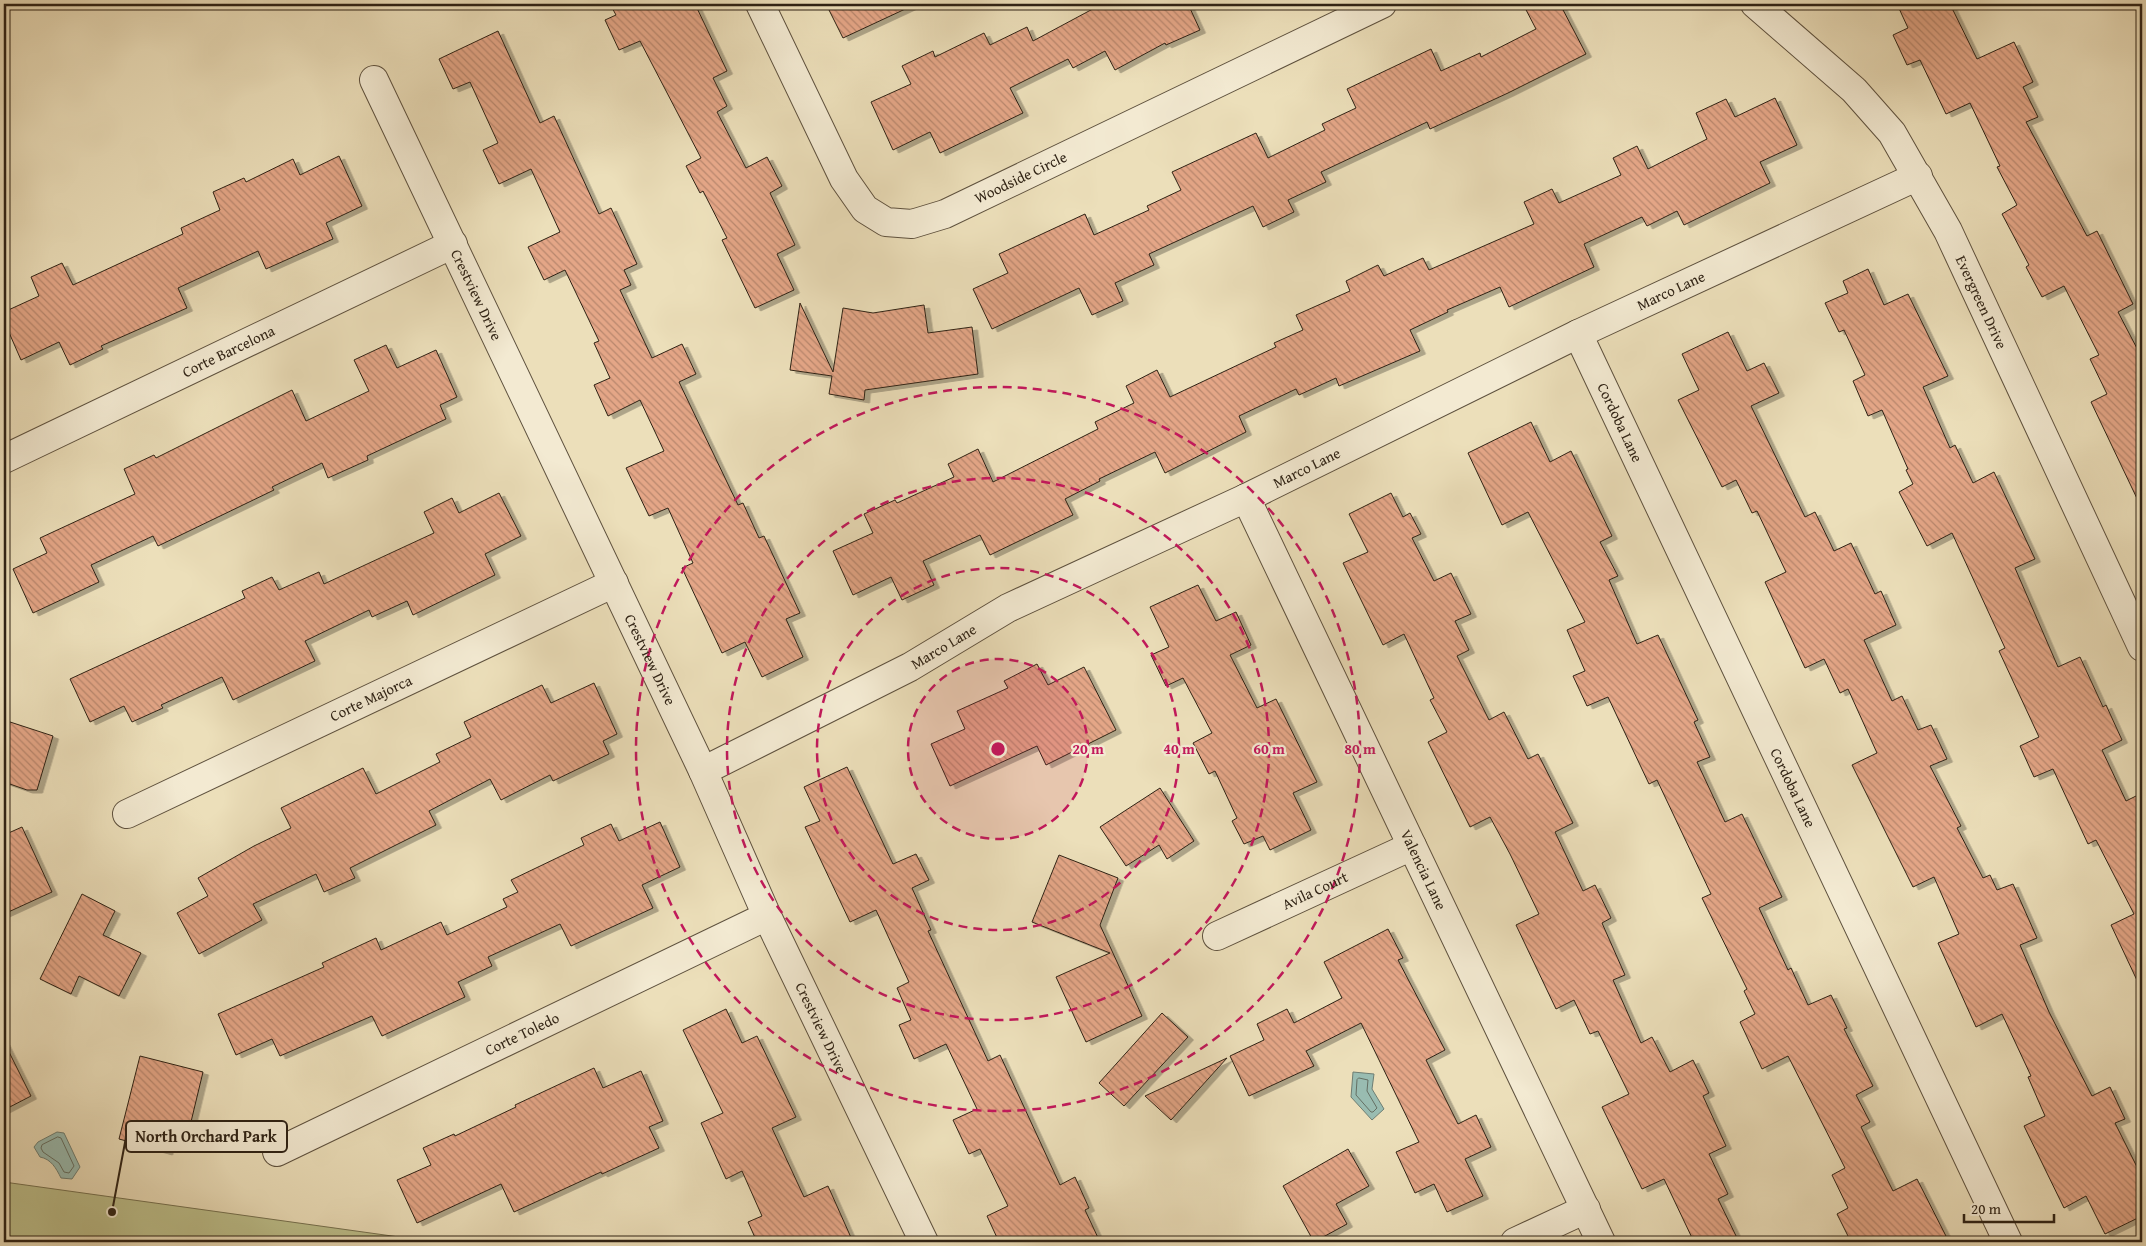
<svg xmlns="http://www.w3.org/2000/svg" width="2146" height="1246" viewBox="0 0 2146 1246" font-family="'Gentium Book Plus',serif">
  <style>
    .park { fill: #bdc08c; stroke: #767150 }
    .water { fill: #99bcb1; stroke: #6e7e73 }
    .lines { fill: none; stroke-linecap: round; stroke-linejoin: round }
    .shore { stroke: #646f63; stroke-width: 1 }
    .building { fill: url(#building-back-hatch); stroke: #2e2215; filter: url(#shadow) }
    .street-casing { stroke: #5e513e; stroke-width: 30 }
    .street { stroke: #f3ead2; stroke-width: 28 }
    .ring { fill: none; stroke: #c2185b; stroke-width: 2.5; stroke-dasharray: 9 6 }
    .labels { text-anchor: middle; stroke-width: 4.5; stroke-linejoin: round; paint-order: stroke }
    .street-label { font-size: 15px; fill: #2e2215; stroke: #f3ead2 }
    .centre { fill: #c2185b; stroke: #f3ead2; stroke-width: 2.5 }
    .ring-label { font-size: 15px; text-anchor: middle; font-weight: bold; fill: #c2185b; stroke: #f3ead2; stroke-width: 4.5; stroke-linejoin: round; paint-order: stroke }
    .leader { fill: none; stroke: #2e2215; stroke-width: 2 }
    .callout-dot { fill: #2e2215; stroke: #f3ead2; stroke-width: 2 }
    .callout { fill: #f3ead2; stroke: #2e2215; stroke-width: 2 }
    .callout-label { font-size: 16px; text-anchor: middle; font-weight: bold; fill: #2e2215 }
  </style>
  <defs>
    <pattern id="building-back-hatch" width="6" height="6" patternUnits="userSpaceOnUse" patternTransform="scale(1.25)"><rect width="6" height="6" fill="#e4a687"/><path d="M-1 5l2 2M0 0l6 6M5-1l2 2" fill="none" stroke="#b9876d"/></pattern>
    <filter id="shadow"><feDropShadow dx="5.5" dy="3" stdDeviation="0" flood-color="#0004"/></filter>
  </defs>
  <rect width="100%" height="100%" fill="#ecdfba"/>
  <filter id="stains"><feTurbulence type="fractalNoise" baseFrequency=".004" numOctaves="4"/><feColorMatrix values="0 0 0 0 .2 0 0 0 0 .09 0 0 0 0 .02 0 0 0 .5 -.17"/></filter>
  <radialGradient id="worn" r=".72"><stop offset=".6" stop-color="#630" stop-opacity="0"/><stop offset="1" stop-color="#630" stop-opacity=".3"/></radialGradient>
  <polygon class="park" points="4,1182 435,1242 4,1242"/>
  <g class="water">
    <polygon points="1353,1072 1374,1074 1372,1089 1384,1109 1372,1120 1351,1097"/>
    <path d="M57,1132L64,1133L80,1167L72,1179L61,1178C56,1168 51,1159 40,1157L34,1147L38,1142Z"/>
  </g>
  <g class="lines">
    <g class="shore">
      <polygon points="1359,1078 1368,1080 1367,1091 1377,1108 1373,1112 1371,1112 1356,1095 1357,1080"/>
      <polygon points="58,1137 61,1138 74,1166 69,1173 64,1172 59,1163 43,1152 41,1148 42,1145"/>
    </g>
  </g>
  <g class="building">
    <polygon points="610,4 695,4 727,71 713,78 727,106 717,112 746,168 767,157 782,186 770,193 795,245 777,254 794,290 755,308 722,240 727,238 703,191 700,193 686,166 701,158 640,41 619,50 605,20 616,15"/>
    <polygon points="826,4 916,4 843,38"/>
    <polygon points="1102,4 1188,4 1200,30 1166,45 1165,43 1115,70 1105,51 1073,68 1068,59 1010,88 1023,113 940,153 930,132 893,150 871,102 911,84 902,66 933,51 935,57 984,33 990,45 1027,27 1033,41"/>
    <polygon points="1523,4 1560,4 1586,54 1508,93 1430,129 1427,122 1321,172 1326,182 1288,200 1294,212 1263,227 1253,206 1149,254 1154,265 1115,283 1123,301 1092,315 1079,288 992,329 973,289 1008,273 999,254 1085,214 1094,235 1149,210 1147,206 1181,190 1172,172 1256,133 1268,158 1325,130 1322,124 1356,108 1347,89 1431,49 1441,71 1480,53 1481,57 1536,29"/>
    <polygon points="1897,4 1950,4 1977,59 2014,42 2033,82 2023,87 2038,117 2026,122 2087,236 2097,231 2133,304 2118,312 2142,358 2142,509 2091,402 2107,394 2090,359 2099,355 2064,286 2042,297 2026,267 2029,265 2002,214 2017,205 1997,167 2000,166 1970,103 1946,114 1920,60 1907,65 1893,35 1908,28"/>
    <polygon points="498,31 540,123 554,116 599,214 611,208 637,264 624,270 631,285 620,290 652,358 682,344 696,374 679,382 738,505 743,503 759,538 764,536 800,613 786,619 803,657 762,677 745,642 722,653 682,568 693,563 668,508 649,516 626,468 664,451 640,400 608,416 594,385 610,378 594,343 599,341 565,270 544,280 528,247 560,232 531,169 499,184 483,150 498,143 470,82 453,89 439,59"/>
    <polygon points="1775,98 1797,145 1760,162 1770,183 1684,225 1677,211 1647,226 1642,217 1584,244 1594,267 1509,307 1500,287 1447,310 1448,312 1410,330 1420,351 1339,386 1336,378 1299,395 1296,389 1239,416 1246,432 1165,473 1155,452 1099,479 1100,481 1065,499 1073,515 990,555 980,535 923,561 934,585 902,600 891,577 853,595 833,551 873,533 864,514 895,500 897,503 954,477 948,464 978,449 993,482 1098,429 1095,422 1134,403 1126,386 1157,370 1170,397 1276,347 1274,343 1303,330 1296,315 1350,291 1346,281 1378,265 1384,276 1423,258 1429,270 1534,224 1524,202 1552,189 1559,203 1621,175 1613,158 1637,146 1648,169 1707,139 1696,113 1726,99 1735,117"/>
    <polygon points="339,156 362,206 326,223 333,239 266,269 258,251 178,288 187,308 101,346 103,349 70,365 59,342 21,360 4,321 4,312 39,296 31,277 62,263 73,285 183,234 181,228 220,210 213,192 244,178 246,182 293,159 300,175"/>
    <polygon points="1868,269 1884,305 1908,294 1948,376 1923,387 1950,448 1955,445 1973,483 1994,472 2035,559 2015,568 2058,667 2080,657 2103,707 2106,705 2122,740 2102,750 2126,801 2142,793 2142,991 2111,925 2134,914 2096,840 2088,844 2053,769 2034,777 2020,746 2039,737 1999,651 2005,648 1952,533 1927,546 1899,492 1913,484 1906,470 1908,469 1882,410 1868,416 1853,381 1865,375 1844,330 1839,332 1825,303 1848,293 1843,281"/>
    <polygon points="800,303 833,372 843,308 873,313 924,305 928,333 972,327 978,374 865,390 864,400 829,394 832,376 790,370"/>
    <polygon points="1728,332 1747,371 1764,363 1779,393 1751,406 1805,517 1815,512 1834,551 1851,543 1875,594 1881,591 1896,625 1864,640 1892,701 1902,696 1918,730 1931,725 1947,759 1930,766 1961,826 1957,828 1983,878 1990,875 1997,890 2013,884 2037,938 2020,945 2049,1012 2092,1096 2110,1087 2125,1119 2115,1123 2142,1177 2142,1216 2105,1234 2086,1196 2064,1208 2024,1126 2045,1116 2028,1077 2031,1076 2002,1014 1976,1027 1938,943 1959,934 1934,877 1913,887 1852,765 1877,753 1848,689 1840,693 1824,659 1805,668 1765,582 1786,572 1757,511 1752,513 1736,480 1722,487 1678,400 1699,390 1682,354"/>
    <polygon points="386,345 397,368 436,350 457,397 440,405 446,419 367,456 368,460 328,478 322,463 272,487 274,490 158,546 153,536 91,565 99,582 33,613 13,569 47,553 40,538 135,494 124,469 154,455 156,458 292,390 306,421 369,391 354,360"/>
    <polygon points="1531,422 1550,462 1571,451 1612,536 1600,542 1618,576 1609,580 1637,644 1658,635 1698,720 1694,722 1710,757 1697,762 1725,822 1742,814 1782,897 1759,908 1788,970 1791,968 1808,1005 1831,995 1847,1028 1844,1029 1873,1086 1856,1095 1870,1122 1861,1127 1893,1191 1917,1179 1949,1242 1851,1242 1837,1214 1848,1208 1832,1175 1845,1168 1788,1056 1762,1069 1740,1022 1755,1014 1744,991 1747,989 1702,898 1711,894 1657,780 1649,784 1608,697 1587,706 1573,676 1585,671 1567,630 1585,622 1528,512 1502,525 1468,453"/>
    <polygon points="499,493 521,536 485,554 495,575 413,615 407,601 372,617 369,610 305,641 315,661 233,700 222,677 161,705 163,708 132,722 124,706 90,722 70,679 245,598 242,591 272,577 279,590 319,572 324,584 434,533 424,512 452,498 459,513"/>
    <polygon points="1391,493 1403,517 1410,513 1421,534 1412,538 1434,581 1451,573 1471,614 1455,621 1469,650 1457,656 1489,720 1504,712 1528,759 1538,754 1573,823 1555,832 1583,891 1595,885 1611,918 1602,923 1625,975 1613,980 1641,1043 1652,1037 1670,1072 1693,1060 1709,1093 1703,1096 1726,1146 1709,1154 1728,1194 1718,1199 1739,1242 1694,1242 1664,1179 1642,1189 1602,1107 1629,1094 1598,1031 1590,1034 1574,1000 1556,1009 1516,925 1539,914 1510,854 1490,817 1470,827 1428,742 1447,732 1430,700 1434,698 1404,634 1383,645 1343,563 1368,552 1349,514"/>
    <polygon points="1198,585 1216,621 1236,612 1251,645 1230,655 1257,708 1276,699 1317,782 1293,793 1311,830 1270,850 1263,836 1244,844 1232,821 1237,818 1215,771 1209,774 1193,743 1212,733 1183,678 1166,686 1151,655 1169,647 1150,607"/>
    <polygon points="1037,664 1048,685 1084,667 1116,730 1046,765 1037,746 950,786 931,744 965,729 957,711 1008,688 1004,681"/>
    <polygon points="594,683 617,734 603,741 609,754 553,781 550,775 501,800 490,779 429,811 436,825 350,868 355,878 324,892 316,874 253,904 262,920 199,954 177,913 208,896 198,878 254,846 291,828 281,808 363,768 376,794 440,762 436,754 471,737 464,722 542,685 551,703"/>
    <polygon points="4,720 53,736 37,790 27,790 4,782"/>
    <polygon points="847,767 893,864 916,854 929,880 912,888 931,930 928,931 988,1061 1000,1055 1060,1185 1075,1177 1089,1208 1085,1210 1100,1242 999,1242 987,1216 1008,1206 980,1149 969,1154 953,1120 977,1109 946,1044 914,1059 899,1025 911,1020 897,988 909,982 876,910 850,922 805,827 820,821 804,787"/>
    <polygon points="1160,788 1194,841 1167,859 1159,845 1126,866 1100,827"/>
    <polygon points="660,822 680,867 642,885 653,908 571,946 560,924 488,957 492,966 458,982 465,997 382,1036 372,1016 280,1056 272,1039 236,1055 218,1014 324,967 322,963 376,938 381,950 441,922 447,935 507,907 503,899 518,892 511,880 584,845 581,838 611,824 619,841"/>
    <polygon points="22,827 52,892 4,914 4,835"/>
    <polygon points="1059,855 1118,878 1100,925 1142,1016 1086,1042 1056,977 1110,953 1032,922"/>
    <polygon points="82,894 115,911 103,935 141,953 119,996 79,976 71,994 40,979"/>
    <polygon points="1388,929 1403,958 1398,960 1445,1050 1426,1060 1458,1124 1476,1115 1491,1147 1465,1159 1483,1196 1447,1212 1434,1184 1415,1193 1396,1152 1419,1142 1361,1023 1306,1051 1314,1066 1249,1096 1230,1056 1264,1040 1257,1024 1287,1009 1294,1023 1342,998 1324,962"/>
    <polygon points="726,1009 742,1043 757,1036 796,1117 772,1128 804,1197 828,1186 853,1242 757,1242 748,1222 762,1216 742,1171 726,1179 701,1123 723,1113 683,1030"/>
    <polygon points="1162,1013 1188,1037 1124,1106 1099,1083"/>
    <polygon points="4,1042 31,1096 4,1110"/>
    <polygon points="140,1056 203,1072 190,1126 176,1122 167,1152 119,1139"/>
    <polygon points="1227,1058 1171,1120 1145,1096"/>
    <polygon points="594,1068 603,1088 641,1071 663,1121 649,1127 659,1148 602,1174 601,1172 514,1212 501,1184 417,1223 397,1180 431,1165 423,1148 454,1134 455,1136 516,1107 515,1105"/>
    <polygon points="1348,1149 1369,1186 1336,1204 1347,1224 1314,1242 1283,1186"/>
  </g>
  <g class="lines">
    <g class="street-casing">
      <g id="street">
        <path id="s1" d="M760,4L844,179L865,209L886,222L912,224L945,214L1382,4"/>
        <path id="s2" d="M1755,4L1854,90L1892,133L1948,231L2142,647"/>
        <path id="s3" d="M374,80L703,771L767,916L924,1242"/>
        <path id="s4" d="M1578,334L2008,1242"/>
        <path id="s5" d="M4,459L453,244"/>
        <path id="s6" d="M1246,498L1601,1242"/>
        <path id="s7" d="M703,771L910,667L1008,608L1246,498L1578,334L1918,176"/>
        <path id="s8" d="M127,814L614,583"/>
        <path id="s9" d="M1217,936L1412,846"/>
        <path id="s10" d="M277,1152L767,916"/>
        <polyline points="1515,1242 1586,1209"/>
      </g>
    </g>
    <use href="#street" class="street"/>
  </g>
  <circle cx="998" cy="749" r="90" fill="#c2185b" fill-opacity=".12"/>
  <g class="ring">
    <circle cx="998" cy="749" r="90"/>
    <circle cx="998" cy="749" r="181"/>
    <circle cx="998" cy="749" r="271"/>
    <circle cx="998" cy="749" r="362"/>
  </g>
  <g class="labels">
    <g class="street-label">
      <text dy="5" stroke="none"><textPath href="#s1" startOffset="400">Woodside Circle</textPath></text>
      <text dy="5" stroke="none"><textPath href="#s7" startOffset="1081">Marco Lane</textPath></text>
      <text dy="5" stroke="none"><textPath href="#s3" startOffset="238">Crestview Drive</textPath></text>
      <text dy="5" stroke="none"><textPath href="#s2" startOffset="380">Evergreen Drive</textPath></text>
      <text dy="5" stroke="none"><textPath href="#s5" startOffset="249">Corte Barcelona</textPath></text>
      <text dy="5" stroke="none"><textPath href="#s4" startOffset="98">Cordoba Lane</textPath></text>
      <text dy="5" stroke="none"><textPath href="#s7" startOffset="676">Marco Lane</textPath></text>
      <text dy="5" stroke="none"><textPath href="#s7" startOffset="271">Marco Lane</textPath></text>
      <text dy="5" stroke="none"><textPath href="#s3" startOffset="642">Crestview Drive</textPath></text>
      <text dy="5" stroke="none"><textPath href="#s8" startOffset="270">Corte Majorca</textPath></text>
      <text dy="5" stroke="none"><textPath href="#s4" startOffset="502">Cordoba Lane</textPath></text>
      <text dy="5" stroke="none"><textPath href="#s6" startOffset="412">Valencia Lane</textPath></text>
      <text dy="5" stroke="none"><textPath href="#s9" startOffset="108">Avila Court</textPath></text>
      <text dy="5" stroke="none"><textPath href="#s3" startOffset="1048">Crestview Drive</textPath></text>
      <text dy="5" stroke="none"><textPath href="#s10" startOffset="272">Corte Toledo</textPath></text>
    </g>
  </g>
  <circle cx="998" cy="749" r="8" class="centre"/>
  <g class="ring-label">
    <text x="1088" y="754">20 m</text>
    <text x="1179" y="754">40 m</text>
    <text x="1269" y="754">60 m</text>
    <text x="1360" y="754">80 m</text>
  </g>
  <path class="leader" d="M112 1212L126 1137"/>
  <circle class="callout-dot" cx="112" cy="1212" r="5"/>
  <rect class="callout" x="126" y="1121" width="161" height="31" rx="5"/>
  <g class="callout-label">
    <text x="206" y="1142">North Orchard Park</text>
  </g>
  <rect width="2146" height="1246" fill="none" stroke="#ecdfba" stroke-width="20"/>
  <rect x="5" y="5" width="2136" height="1236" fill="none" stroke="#2e2215" stroke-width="2.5"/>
  <rect x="10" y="10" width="2126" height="1226" fill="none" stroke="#2e2215"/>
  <path d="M1964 1214v8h90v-8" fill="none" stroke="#2e2215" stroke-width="2.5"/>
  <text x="1971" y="1214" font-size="15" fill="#2e2215" stroke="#f3ead2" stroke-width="4" paint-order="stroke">20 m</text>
  <rect width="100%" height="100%" filter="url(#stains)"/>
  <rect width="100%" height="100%" fill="url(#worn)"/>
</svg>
